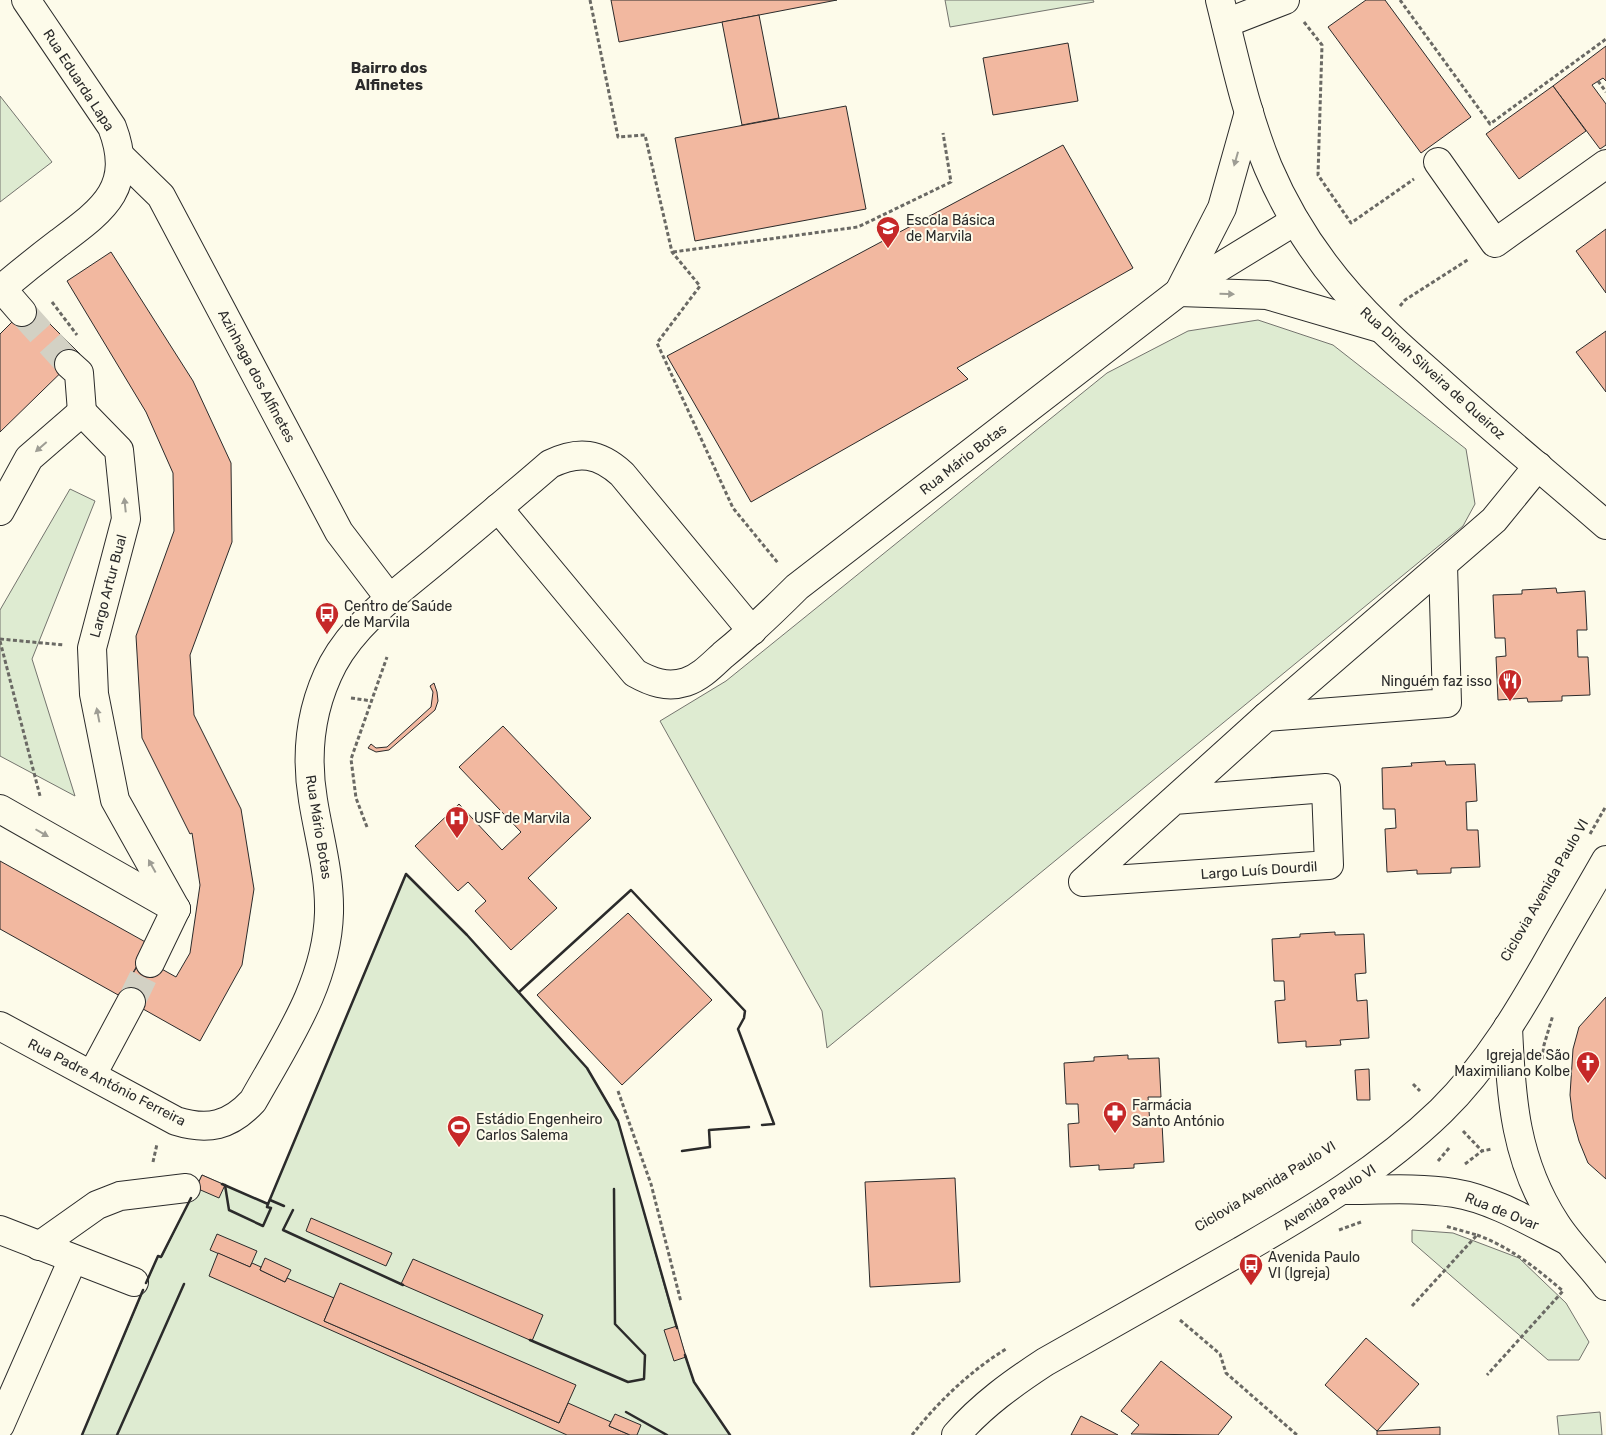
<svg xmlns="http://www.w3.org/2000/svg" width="1606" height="1435" viewBox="0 0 1606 1435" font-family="Rubik,sans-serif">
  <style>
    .green { fill: #deebd1; stroke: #74746e }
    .building { fill: #f2b8a0; stroke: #2b2b2b }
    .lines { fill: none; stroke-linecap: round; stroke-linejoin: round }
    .minor-tunnel { stroke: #d3d1c4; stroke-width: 28; stroke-dasharray: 28 14; stroke-linecap: butt }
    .minor-casing { stroke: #2b2b2b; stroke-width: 30 }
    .major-casing { stroke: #2b2b2b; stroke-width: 30 }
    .path { stroke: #6a6964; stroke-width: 3; stroke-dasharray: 4 2.5; stroke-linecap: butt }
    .minor { stroke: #fdfbea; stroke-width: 28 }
    .major { stroke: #fdfbea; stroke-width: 28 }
    .wall { stroke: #2b2b2b; stroke-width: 2.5 }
    .oneway { fill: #9e9d94 }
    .labels { text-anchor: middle; stroke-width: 4; stroke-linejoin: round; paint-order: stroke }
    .street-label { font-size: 14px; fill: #2b2b2b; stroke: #fdfbea }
    .poi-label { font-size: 14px; fill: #2b2b2b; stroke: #fdfbea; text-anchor: start }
    .neighbourhood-label { font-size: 15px; font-weight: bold; fill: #2b2b2b; stroke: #fdfbea }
  </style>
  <rect width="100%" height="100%" fill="#fdfbea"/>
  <g class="green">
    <polygon points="945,0 1093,0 1094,2 950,27"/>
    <polygon points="0,96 52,162 0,202"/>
    <polygon points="1258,320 1333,345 1466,449 1475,504 1463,526 827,1048 822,1011 660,721 726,681 1107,373 1188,331"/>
    <polygon points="70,489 95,501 32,659 75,796 0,756 0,610"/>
    <polygon points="406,874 467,935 587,1068 618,1120 670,1306 694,1382 730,1435 82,1435 158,1256 162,1257 202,1175 268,1204"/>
    <polygon points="1412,1230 1453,1233 1519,1258 1566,1303 1589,1342 1579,1360 1548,1360 1412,1242"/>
    <polygon points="1600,1412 1602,1435 1559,1435 1557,1416"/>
  </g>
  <g class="building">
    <polygon points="611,0 837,0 619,42"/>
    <polygon points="1366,0 1385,0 1471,117 1421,153 1328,27"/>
    <polygon points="759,15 779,118 742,125 722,22"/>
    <polygon points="1068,43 1078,101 993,115 983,58"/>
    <polygon points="1606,46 1606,81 1603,78 1592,85 1606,104 1606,145 1600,149 1553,86"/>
    <polygon points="1553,86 1586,131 1519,179 1486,134"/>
    <polygon points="846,106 866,209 695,241 675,138"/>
    <polygon points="1063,145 1133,268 957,368 968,379 751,502 667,356"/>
    <polygon points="1606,229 1606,293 1576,251"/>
    <polygon points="111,252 193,381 231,463 232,542 190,655 194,715 241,809 254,889 242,965 200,1041 120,996 142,958 176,977 190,953 200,885 192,833 190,834 142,738 136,636 174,531 173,473 146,412 67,281"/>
    <polygon points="30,304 80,354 0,432 0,334"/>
    <polygon points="1606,331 1606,392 1576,352"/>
    <polygon points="1556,588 1557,593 1585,591 1587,630 1577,630 1578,657 1588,657 1590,695 1562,696 1562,701 1528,702 1527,698 1498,700 1496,657 1506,656 1505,638 1495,638 1493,595 1522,594 1522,590"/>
    <polygon points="434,683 437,692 438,701 435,710 389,750 376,752 368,748 371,744 376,748 387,747 431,707 433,692 430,686"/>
    <polygon points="503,726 591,818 528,878 557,908 511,950 475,911 486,901 468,882 458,891 415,846 459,804 502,850 521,832 459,767"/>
    <polygon points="1445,761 1446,765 1475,764 1477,801 1466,802 1467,830 1478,830 1480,867 1451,868 1451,873 1417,874 1417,870 1387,872 1385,829 1396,828 1395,809 1383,809 1382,768 1412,766 1411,763"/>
    <polygon points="0,861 149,944 120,996 0,929"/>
    <polygon points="628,913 712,1000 622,1085 537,995"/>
    <polygon points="1335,932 1335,935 1364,934 1366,973 1355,974 1357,1001 1367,1000 1369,1038 1340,1040 1341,1045 1306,1047 1306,1041 1278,1043 1275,1001 1285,1000 1284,981 1274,981 1272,939 1300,937 1300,934"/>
    <polygon points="1606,997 1606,1179 1588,1163 1579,1141 1573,1119 1570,1095 1573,1049 1579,1027"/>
    <polygon points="1128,1055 1128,1059 1159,1058 1161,1097 1148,1097 1150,1124 1162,1123 1164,1162 1134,1164 1134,1168 1099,1170 1099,1165 1070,1167 1068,1124 1079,1123 1078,1104 1066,1104 1064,1063 1094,1061 1094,1057"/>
    <polygon points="1369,1069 1370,1100 1357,1100 1355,1070"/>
    <polygon points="202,1175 225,1185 219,1198 196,1188"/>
    <polygon points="955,1178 960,1282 870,1287 865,1182"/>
    <polygon points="311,1218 392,1253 386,1266 306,1231"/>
    <polygon points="217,1234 257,1251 250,1267 210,1250"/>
    <polygon points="218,1253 250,1267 252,1263 261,1267 260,1270 285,1282 287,1278 334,1298 324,1321 559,1423 568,1403 611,1422 609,1426 630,1435 567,1435 209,1276"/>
    <polygon points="265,1258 291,1270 285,1282 260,1270"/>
    <polygon points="413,1259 543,1315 532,1341 401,1284"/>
    <polygon points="340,1283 576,1385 559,1423 324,1321"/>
    <polygon points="677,1326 686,1357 674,1361 664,1330"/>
    <polygon points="1366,1338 1419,1384 1377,1431 1325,1385"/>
    <polygon points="1161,1361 1232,1417 1218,1435 1131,1434 1139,1425 1121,1411"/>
    <polygon points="615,1414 641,1425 637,1435 630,1435 609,1426"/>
    <polygon points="1081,1416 1118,1435 1071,1435"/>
    <polygon points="1440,1427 1440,1435 1377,1435 1377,1431"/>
  </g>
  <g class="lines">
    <g class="minor-tunnel">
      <polyline points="22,312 69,364"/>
      <polyline points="131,1002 150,963"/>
    </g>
    <g class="minor-casing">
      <g id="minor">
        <path d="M1220,0C1234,56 1246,114 1268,167C1294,228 1334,283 1381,328C1399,346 1418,362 1437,379C1492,429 1550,476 1606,525"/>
        <polyline points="1226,23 1285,0"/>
        <polyline points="1249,112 1222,208 1179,292 1267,295 1380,328"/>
        <polyline points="120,156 161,196 339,532 390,599"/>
        <polyline points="1438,162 1495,243 1606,164"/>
        <polyline points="2,289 22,312"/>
        <path d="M0,290C19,274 39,258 60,242C104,209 135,187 112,127L26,0"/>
        <polyline points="69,364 79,373 82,412"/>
        <path d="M498,508L635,673C651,682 667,688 686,682C701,677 712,665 723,655C749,634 773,611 797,587L1179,292L1295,221"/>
        <polyline points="0,511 29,458 82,412 119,450 126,519 92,648 94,694 115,800 176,909"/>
        <polyline points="1266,717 1447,703 1443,565"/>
        <polyline points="1174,800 1326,788 1329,865 1083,882 1266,717 1494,520 1538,466"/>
        <polyline points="0,809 176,909"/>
        <polyline points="150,963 176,909"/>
        <path d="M0,1026L176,1121C208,1131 230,1126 253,1101C286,1042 327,983 329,913C330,874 319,838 313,800C305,752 310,708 333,664C356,622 398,592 434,562C473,529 512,497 550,464C579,450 599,453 622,474L752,631"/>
        <path d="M1508,1027C1511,1099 1515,1161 1556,1224C1570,1246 1590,1264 1606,1286"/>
        <polyline points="92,1075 131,1002"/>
        <path d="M1343,1190C1379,1190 1417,1187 1454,1193C1492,1199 1532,1223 1566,1240"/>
        <polyline points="0,1230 134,1282"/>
        <polyline points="39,1246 97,1205 120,1196 186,1188"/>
        <polyline points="0,1425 73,1259"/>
      </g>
    </g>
    <g class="major-casing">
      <path id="major" d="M956,1435C982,1405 1013,1383 1045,1362C1111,1325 1176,1288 1241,1251C1312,1210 1381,1169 1441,1111C1488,1065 1522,1007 1554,950C1571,920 1589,890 1606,860"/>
    </g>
    <g class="path">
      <polyline points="590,0 618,137 645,135 672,252 700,286 657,343 733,508 778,563"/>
      <polyline points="1400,0 1490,124 1606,39"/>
      <polyline points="1304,22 1322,45 1318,175 1351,223 1414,179"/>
      <polyline points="1598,81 1606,92"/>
      <polyline points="673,252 858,227 951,182 943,133"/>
      <polyline points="52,302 77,335"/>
      <polyline points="1400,306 1405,300 1469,259"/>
      <polyline points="0,639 64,645"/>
      <polyline points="0,641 40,796"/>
      <polyline points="351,698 372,701"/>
      <polyline points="367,827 356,798 351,759 387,657"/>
      <polyline points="1590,834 1606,806"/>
      <polyline points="1542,1059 1544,1045 1553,1015"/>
      <polyline points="1413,1084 1420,1091"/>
      <polyline points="618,1091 651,1184 681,1302"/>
      <polyline points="1463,1131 1482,1151"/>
      <polyline points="1438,1161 1450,1147"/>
      <polyline points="153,1162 157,1144"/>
      <polyline points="1465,1164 1482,1151 1492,1149"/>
      <polyline points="1339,1230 1361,1222"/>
      <path d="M1477,1235C1510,1247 1536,1268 1563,1291L1487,1375"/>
      <polyline points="1412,1306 1477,1235 1445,1226"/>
      <polyline points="1180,1320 1220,1354 1226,1373 1297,1435"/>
      <path d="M912,1435C938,1402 970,1371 1006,1349"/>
    </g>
    <use href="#minor" class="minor"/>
    <use href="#major" class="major"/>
    <g class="wall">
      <polyline points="519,992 631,890 745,1011 744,1018 738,1029 774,1124 762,1125"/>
      <polyline points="682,1151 710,1147 709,1130 749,1127"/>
      <polyline points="222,1184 268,1204 406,874 467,935 587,1068 618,1121 677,1328"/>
      <polyline points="225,1185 229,1210 263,1226 271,1208 267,1207 268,1204"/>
      <polyline points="270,1200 284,1206"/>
      <polyline points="293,1210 283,1230 403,1285"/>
      <polyline points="146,1283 158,1256 161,1257 191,1198"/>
      <polyline points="530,1340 628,1382 644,1379 645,1355 615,1324 614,1189"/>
      <polyline points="685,1355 694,1382 730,1435"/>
      <polyline points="626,1412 667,1435"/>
      <polyline points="82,1435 143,1290"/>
      <polyline points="117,1435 184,1284"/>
    </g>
  </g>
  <defs><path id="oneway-solid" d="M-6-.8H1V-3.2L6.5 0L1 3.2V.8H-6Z" transform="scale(1.25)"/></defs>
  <g class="oneway">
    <use href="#oneway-solid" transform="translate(1236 159) rotate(106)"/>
    <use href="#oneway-solid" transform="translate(1227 294) rotate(2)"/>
    <use href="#oneway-solid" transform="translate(41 447) rotate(139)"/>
    <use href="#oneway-solid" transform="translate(125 505) rotate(-96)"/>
    <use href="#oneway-solid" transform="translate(98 715) rotate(-101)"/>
    <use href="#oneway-solid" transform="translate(42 833) rotate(30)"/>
    <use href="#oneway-solid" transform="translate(152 866) rotate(-119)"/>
  </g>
  <defs>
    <g id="school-pin" transform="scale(1.25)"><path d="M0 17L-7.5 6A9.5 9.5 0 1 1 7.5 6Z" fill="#c62828" stroke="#fdfbea"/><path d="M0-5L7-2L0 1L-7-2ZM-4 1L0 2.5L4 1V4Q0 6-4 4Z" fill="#fff"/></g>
    <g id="bus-pin" transform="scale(1.25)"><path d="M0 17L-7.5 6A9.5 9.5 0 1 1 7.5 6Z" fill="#c62828" stroke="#fdfbea"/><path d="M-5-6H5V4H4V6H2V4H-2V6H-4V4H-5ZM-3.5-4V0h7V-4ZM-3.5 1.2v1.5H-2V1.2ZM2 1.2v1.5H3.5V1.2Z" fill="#fff"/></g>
    <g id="restaurant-pin" transform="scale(1.25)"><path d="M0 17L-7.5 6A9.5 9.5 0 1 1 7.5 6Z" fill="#c62828" stroke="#fdfbea"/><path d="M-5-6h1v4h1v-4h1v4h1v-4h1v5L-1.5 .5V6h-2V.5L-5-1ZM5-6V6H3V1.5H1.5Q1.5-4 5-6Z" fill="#fff"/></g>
    <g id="hospital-pin" transform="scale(1.25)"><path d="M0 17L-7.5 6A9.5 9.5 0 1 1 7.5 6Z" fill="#c62828" stroke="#fdfbea"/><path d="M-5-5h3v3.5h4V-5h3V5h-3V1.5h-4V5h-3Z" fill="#fff"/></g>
    <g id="church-pin" transform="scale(1.25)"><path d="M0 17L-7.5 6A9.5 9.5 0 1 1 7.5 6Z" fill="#c62828" stroke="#fdfbea"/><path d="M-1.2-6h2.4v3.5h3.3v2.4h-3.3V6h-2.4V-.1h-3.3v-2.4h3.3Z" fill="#fff"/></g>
    <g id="pharmacy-pin" transform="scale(1.25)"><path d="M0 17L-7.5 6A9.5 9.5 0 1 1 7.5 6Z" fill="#c62828" stroke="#fdfbea"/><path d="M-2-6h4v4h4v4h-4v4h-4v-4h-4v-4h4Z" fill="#fff"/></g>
    <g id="stadium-pin" transform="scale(1.25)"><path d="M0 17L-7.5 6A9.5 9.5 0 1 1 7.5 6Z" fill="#c62828" stroke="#fdfbea"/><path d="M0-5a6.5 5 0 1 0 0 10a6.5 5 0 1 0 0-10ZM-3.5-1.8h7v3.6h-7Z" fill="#fff"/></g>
  </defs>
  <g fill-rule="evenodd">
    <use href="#school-pin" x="888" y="228"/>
    <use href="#bus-pin" x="327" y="614"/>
    <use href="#restaurant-pin" x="1510" y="681"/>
    <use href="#hospital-pin" x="457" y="818"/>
    <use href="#church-pin" x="1588" y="1063"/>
    <use href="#pharmacy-pin" x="1115" y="1113"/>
    <use href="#stadium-pin" x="459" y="1127"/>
    <use href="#bus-pin" x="1251" y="1265"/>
  </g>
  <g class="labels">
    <g class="street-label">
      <text transform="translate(79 80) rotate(57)" y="5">Rua Eduarda Lapa</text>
      <text transform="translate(1433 373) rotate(42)" y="5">Rua Dinah Silveira de Queiroz</text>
      <text transform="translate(257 376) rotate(62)" y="5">Azinhaga dos Alfinetes</text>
      <text transform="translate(963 459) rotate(-38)" y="5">Rua Mário Botas</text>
      <text transform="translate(108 586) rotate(-75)" y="5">Largo Artur Bual</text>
      <text transform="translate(319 827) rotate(81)" y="5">Rua Mário Botas</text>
      <text transform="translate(1259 870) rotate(-4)" y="5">Largo Luís Dourdil</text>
      <text transform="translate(1544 890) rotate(-60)" y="5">Ciclovia Avenida Paulo VI</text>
      <text transform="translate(107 1082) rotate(27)" y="5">Rua Padre António Ferreira</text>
      <text transform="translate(1265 1186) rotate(-31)" y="5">Ciclovia Avenida Paulo VI</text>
      <text transform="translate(1329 1197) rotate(-33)" y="5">Avenida Paulo VI</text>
      <text transform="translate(1502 1211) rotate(22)" y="5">Rua de Ovar</text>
    </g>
    <g class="poi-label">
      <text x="906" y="225">Escola Básica<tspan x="906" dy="16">de Marvila</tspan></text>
      <text x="344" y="611">Centro de Saúde<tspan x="344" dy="16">de Marvila</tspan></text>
      <text x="1492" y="686" text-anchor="end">Ninguém faz isso</text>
      <text x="474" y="823">USF de Marvila</text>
      <text x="1570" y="1060" text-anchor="end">Igreja de São<tspan x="1570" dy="16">Maximiliano Kolbe</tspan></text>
      <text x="1132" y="1110">Farmácia<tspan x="1132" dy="16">Santo António</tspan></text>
      <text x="476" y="1124">Estádio Engenheiro<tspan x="476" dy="16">Carlos Salema</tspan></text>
      <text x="1268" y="1262">Avenida Paulo<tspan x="1268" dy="16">VI (Igreja)</tspan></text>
    </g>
    <g class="neighbourhood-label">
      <text x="389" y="73">Bairro dos<tspan x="389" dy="17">Alfinetes</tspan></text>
    </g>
  </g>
</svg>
